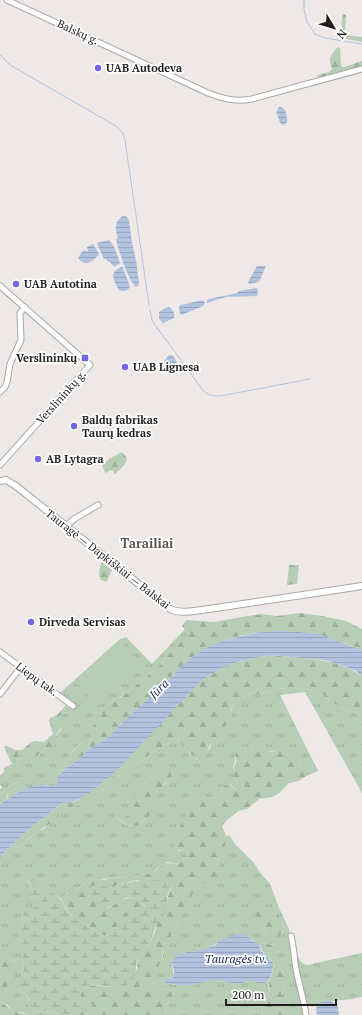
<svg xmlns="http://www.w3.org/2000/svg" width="362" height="1015" viewBox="0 0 362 1015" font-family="'PT Serif',serif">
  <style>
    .grass { fill: url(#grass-tufts); fill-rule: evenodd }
    .forest { fill: url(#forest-firs) }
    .wetland { fill: url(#wetland-marsh) }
    .pitch { fill: #b7cdb6 }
    .water { fill: url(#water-rules) }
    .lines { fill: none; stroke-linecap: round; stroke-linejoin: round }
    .stream { stroke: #b1c2de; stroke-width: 1 }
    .minor-casing { stroke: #aba7a4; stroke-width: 7 }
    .major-casing { stroke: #aba7a4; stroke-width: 8 }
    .minor { stroke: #fff; stroke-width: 5 }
    .major { stroke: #fff; stroke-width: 6 }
    .poi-dot { fill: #7268e3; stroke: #fff; stroke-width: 1.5 }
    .labels { text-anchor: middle; stroke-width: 3.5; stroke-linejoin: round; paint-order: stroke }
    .street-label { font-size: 11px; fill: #1f1d1c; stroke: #fff }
    .poi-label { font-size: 11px; font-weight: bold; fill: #1f1d1c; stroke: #fff; text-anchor: start }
    .water-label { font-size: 12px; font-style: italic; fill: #162d52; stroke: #fff }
    .quarter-label { font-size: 13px; font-weight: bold; fill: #575351; stroke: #fff }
  </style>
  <defs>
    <pattern id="grass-tufts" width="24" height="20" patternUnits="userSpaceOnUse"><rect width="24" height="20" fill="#b7cdb6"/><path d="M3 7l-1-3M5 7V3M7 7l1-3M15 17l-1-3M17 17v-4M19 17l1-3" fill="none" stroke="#9db09c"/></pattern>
    <pattern id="forest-firs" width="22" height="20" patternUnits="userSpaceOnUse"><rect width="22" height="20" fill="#b7cdb6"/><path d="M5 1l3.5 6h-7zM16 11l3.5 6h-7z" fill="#9db09c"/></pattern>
    <pattern id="wetland-marsh" width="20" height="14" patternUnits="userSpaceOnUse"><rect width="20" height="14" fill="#b7cdb6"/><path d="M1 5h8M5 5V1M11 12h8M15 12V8" fill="none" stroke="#9db09c"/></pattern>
    <pattern id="water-rules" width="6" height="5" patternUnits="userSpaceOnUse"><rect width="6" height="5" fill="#b1c2de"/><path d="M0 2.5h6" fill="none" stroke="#98a6be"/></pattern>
  </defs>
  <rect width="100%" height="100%" fill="#eee9e7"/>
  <g class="grass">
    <path d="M185,629L188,633V636L186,639L177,644L160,665L149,675L130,690L119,698H116L102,710V714L94,720V726L91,727L92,738C88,741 87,739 83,742C77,745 72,752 68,757L72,764C65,769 56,774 58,784L53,787L47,785L27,788L6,800L8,797L7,794L9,792L19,787L18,782L12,785L2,793L0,792V790L2,787V786L0,785V781L10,776L9,773L15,770L18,765L17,760L20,758L39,756L41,752L46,749L62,728V726L59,721V717L63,713L70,712L71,710L66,705L70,700L60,693L120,639L126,637L152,664Z"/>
    <path d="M285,688H295L317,691L341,708L357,713H362V793L305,692L280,695L318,771L306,776C305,770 300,767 299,761L278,750C273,752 267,751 262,754L261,752V748L254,745L251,752H247L245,750L235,757C236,762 233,765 233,770C233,779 241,779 236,790L230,784L224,785C222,789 220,794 217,796C214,799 211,797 208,797C205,797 201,799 199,800C190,806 178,831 174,841L178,851L182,850L186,851L187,853V857L179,864L167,862C164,864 161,866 158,868C152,873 153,876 144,873L140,875H130L125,878L114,877L100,880L95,879L86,883L74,891L67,893L61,899C54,893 50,893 43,889C38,886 35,881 32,877L27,881L31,888L29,890L30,898L34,896L39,898C40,906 33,908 26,910L22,915L23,925L18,935L22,944V956L24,969L21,976L18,980V989C27,995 29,997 29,1007C37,1013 44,1012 53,1011L57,1015H28L21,1012L17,1013L10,1009L8,1005L0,1002V998L6,990L10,977L16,972V961L11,960L0,951V859L5,851L13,844L17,848L19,847L23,842L34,835L38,831L45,828L60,811L57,807L62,803L65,802L66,807L69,808L76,805L84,803L96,795L99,792L104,790L106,781L103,782L112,774L113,777H119C124,770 134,761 142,762C145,760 147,756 149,755C155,751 162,748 167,744C170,741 170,739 175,738L180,741L184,748L197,760L202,757L210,748L212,741L216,736L221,733L234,704L245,696L251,693L257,694ZM159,769L167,782L157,792H153L151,795L152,803L153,809C147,818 137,831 125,824C122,822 118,819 115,816V814L117,812L118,813L123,817L127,816L131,812L134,802L139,788L149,780Z"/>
    <path d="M227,835L230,836L235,844L254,863L261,874L268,881L271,886L279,908L289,929L291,942L297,955L301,962L304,964L307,965L362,953V997L355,998L354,999L320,1002L317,1005L307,1006L304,1015H283L285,1011L281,994L286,982V976L281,971L280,966L276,957V954L281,950L276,944H268L263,942L260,945L251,939H224L218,941L216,944L208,948L198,951L187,952L181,954L175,957L171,962L174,976L173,978H169V984L179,985H194L209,980H216L238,984L243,983L248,980H253L264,983L269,980L268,986L270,994L264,1004L261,1015H165L166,1014L165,1007L174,994L171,991L155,987C150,977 157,970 161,961C164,956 163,948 166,943C168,939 172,935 174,930C177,926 178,920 180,916C185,909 189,906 189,897L220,865L217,858L225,844V838ZM256,916L282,923L284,930L281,935L266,936L263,927L253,922Z"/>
  </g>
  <g class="forest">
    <polygon points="343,14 346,15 345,33 346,35 362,37 362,42 341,38 342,15"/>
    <path d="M338,47L340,48L341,64L342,67H344L362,61V67L318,78L317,77L318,75L329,72L332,69C328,59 330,55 338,47Z"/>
    <path d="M122,452C122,453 126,456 126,457C129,463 119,470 115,474H114L113,470L109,471L107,473L105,472L102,466L109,459Z"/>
    <path d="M102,562L112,570L107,581L106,582L100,579C98,574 100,566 102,562Z"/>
    <polygon points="289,565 299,565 297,584 287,585"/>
    <path d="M300,613L322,616L346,621L362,629V651C355,647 347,644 340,642C324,637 315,634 298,632C268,629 234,634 207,648C190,657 176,672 163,685C144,702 126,719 108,737L95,746L87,750L83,756L72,764L68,757C72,753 78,744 83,742C86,739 88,741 92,738L91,735L88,733C88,729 90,727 94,726V720L92,718L93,716L95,714L101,715L102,714V710L116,698H120L149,675L160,665L177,644L186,639L188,636V633L182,626L186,620L214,622L247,616L262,614L277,616Z"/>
    <path d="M270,655C300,659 336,657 362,676V713H357L341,708L317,691L295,688H285L257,694L251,693L245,696L234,704L230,711L231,716C228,721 225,729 221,733C218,736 216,736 213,740C208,748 207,755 198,760L184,748L180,741L175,738C170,739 170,741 167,744C162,748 155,751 149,755C147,756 145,760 142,762C134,761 136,765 131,768C125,772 129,767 124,771C121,774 120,776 116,778L113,777L112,774L202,680L222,668L234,663L254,658Z"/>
    <path d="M66,705L71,710L70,712L63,713L59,717V721L62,726V728L60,729L56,735L58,736V741L54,747L41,752L39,755L28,761L20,758L17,760L18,765L15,770L9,773L10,776L0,781V775L4,772V768L12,764L4,747L7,746L15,750H22C26,747 31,740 37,741C39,741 41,742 44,742L53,734L49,720L50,718C56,717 62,710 66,705Z"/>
    <path d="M258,741L261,742L262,746L261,749V752L262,753L266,752H272L278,750L285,751L291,753L295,756L299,761L300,765L305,772L306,776L299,781L289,783L279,793L273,797L259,799L247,809L238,811L225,822L222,827C227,833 227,843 223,849C222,852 219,854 217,858L220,865L217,878L202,883L190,897L189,902L185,911L180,916L177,924L171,936L165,944L161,961L154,975L153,982L155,987L171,991L174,994L165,1007L166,1014L165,1015H75L76,1013L84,1009L87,1004L80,998L82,990C92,983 98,986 108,987C113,987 117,986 122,987L137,969L138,958L150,942L155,932L157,924L167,909L168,903L167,899L171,888L161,881L153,880L149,882L142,883L138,880L132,881L127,883L118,884L112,888L97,885V898L108,908C119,903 124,895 136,899C141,901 143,903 145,908C141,911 138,911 133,913C131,914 130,915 128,916C126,917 123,917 122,919C117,923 121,927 111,929L105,936C97,933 92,928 85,924C83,923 79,922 77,920C69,915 65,907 61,899L70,891H74L91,880L95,879L100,880H104L114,877L125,878L130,875H140L144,873C155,877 156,868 165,863L179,864L187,857V853L186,851C182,850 178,851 174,849C173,846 173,843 174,840C177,831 191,804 199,800C201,799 205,797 208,797C212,797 214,799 217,796C224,791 219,785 230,784L232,787L236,790C240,779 234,780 233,771C233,768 235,765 236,762C237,755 233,752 241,748L247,752H251L254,745Z"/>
    <path d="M165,767C170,769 174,774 170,779C169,781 166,781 165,783C163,785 162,789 159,790C156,793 154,792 151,795L152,803L153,809L152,813L138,825L135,826L127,825L115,816V814L117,812L123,817L127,816L131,812L132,804L134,802L133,798L139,788L149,780L159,769Z"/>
    <path d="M106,781L108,783C103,794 90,797 82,806L76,805L69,808L66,807L65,802C66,803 67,803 68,803C75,804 97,787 103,782Z"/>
    <path d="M19,782L20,784V785C17,790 11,790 7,794C8,800 4,801 0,804V792L2,793L12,785Z"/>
    <path d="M57,807L60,811C59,814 58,817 55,819C50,825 43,827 37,832C33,836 28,838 24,842C21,844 20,846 17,848L13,844L28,830Z"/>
    <path d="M258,904C275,910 279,912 284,930C280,937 277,937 269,938C261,932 268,925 255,927L253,922L256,916V908Z"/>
    <path d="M263,942C265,943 267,944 269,944C276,946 278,941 283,948L276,954V957L280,966L281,971L286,976V982L281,994L283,996V1004L285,1011L283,1015H261L264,1004L270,994C270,990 268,986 269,982C270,977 275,969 273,963C269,955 262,955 260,945Z"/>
    <polygon points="0,951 11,960 19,962 21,967 16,972 10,977 6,990 0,998"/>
    <path d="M0,1002C7,1005 9,1009 15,1011C19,1013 24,1013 28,1015H0Z"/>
  </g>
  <path class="wetland" d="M32,877C35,881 39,887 45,890C50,892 54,893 58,897C63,901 64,908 68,912C74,919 79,921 86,925C93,929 98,933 105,936L111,929C121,927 117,923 122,918C124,917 126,917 128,916C131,915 133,912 136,911C140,910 142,911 145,907C143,901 132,896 125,898C124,898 120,901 120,902C115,905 110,907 104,908L101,905L100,900L91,894L90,889L92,886L97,885L112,888C120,882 119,885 127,883C130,883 132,881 136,881C140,881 141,883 145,882C148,882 151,880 154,880C160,879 164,883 170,884C171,890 167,893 167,899C167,901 168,903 168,905C167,912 161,917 158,923C154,929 153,937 149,943C146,948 141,953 138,958C134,967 139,975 129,983C117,994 97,978 82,990L80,998L87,1004H93L94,1007L92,1011C86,1010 79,1009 75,1015H57L53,1011C44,1012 37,1013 29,1008L28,1002L29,999C26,994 20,991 16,986L18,980L21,976L24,969L22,956V944L18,935L23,925L22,915L26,910V907L32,908C37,906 39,903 39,898L34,896C30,898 27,899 23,895C25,892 29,891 31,888L27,880Z"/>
  <polygon class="pitch" points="122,643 143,666 98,705 76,683"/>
  <g class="water">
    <path d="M279,107H281L285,110L287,117V122L284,125L281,124C279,121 279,119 278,117C276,113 276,111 279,107Z"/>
    <path d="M123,216H126L129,220L132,243L136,260L139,283V285L136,287C129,282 118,249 116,239L118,238C115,229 114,222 123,216Z"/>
    <path d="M109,240C115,245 117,256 120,263L114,267L110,262H108L106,259H104L98,246L97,243Z"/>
    <path d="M93,244L99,254C93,262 85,267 78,258L81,253L84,250L88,252L87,247Z"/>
    <polygon points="257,266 266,266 259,282 249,284 248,282"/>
    <path d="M121,267H122L123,268L130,287C128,291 123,292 119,290C114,280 108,273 121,267Z"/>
    <polygon points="256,288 258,289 257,296 226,297 207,303 207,300 209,299 233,294 237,293 239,291"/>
    <polygon points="203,300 205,303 203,306 184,314 182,315 180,314 179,308 180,305"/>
    <path d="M169,307C173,309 175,314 174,318L163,323L159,319V312L165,308Z"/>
    <polygon points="169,355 171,355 173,356 177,362 170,370 166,371 162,365 164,361"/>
    <path d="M271,631H289L318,634L359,649L362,651V676L356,671L344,666L324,660L302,658L270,655L254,658L234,663L222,668L202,680L116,771C102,783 87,797 69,803L65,802L62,803L28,830L13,844L5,851L0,859V804C10,798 25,787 36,785C44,784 51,788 58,784L57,780L58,776L65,769L83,756L87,750L95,746L108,737C126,719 145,701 164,684C177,671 190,657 206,648C226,638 249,634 271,631Z"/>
    <path d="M239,933L245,935L253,941L259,944L261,951L267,956L273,963V967L271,975L269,980L264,983H257L252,980H248L243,983L238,984L216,980H209L194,985H179L166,983V979L173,978C176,973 173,967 171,962L175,957L181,954L187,952L198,951L208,948L216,945L218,941Z"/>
    <path d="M326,1001H331L338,1006L339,1015H317C315,1006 317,1002 326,1001Z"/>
  </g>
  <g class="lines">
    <g class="stream">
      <polyline points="304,0 304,9 307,22 315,34 325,38 362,44"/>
      <polyline points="0,55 10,65 116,126 122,132 125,140 149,305"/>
      <path d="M150,310L152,320L155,325L202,389C207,395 212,396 220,396L310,379"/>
    </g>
    <g class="minor-casing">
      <g id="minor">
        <path d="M7,0L208,93C224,99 235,102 252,99L362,69"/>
        <polyline points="0,286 90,365 0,465"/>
        <polyline points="0,392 5,387 7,382 10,364 21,340 20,313 25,307"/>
        <polyline points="66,526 74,519 98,505"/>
        <polyline points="0,652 73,706"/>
        <polyline points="0,694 21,667"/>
        <path d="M291,936C294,947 294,958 296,969C299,985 304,1000 306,1015"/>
      </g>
    </g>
    <g class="major-casing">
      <path id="major" d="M0,481L6,480L16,486L155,597C160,601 165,606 170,609C180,614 192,611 202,610L329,591L362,586"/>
    </g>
    <use href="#minor" class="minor"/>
    <use href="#major" class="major"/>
  </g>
  <g class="poi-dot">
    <circle cx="98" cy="68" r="4"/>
    <circle cx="16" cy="284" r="4"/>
    <rect x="81" y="354" width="8" height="8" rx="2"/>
    <circle cx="125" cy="367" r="4"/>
    <circle cx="74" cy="426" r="4"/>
    <circle cx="38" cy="459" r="4"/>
    <circle cx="31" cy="622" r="4"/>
  </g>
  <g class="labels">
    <g class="street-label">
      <text transform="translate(78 32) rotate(25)" y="4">Balskų g.</text>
      <text transform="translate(61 397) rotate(-48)" y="4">Verslininkų g.</text>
      <text transform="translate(108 559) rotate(38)" y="4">Tauragė — Dapkiškiai — Balskai</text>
      <text transform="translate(37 679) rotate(36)" y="4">Liepų tak.</text>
    </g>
    <g class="poi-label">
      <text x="106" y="72">UAB Autodeva</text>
      <text x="24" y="288">UAB Autotina</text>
      <text x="77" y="362" text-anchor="end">Verslininkų</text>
      <text x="133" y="371">UAB Lignesa</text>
      <text x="82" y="424">Baldų fabrikas<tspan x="82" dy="13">Taurų kedras</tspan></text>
      <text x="46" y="463">AB Lytagra</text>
      <text x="39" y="626">Dirveda Servisas</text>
    </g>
    <g class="water-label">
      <text transform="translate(159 689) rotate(-45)" y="4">Jūra</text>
      <text x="236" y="963">Tauragės tv.</text>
    </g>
    <g class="quarter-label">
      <text x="147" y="548">Tarailiai</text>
    </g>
  </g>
  <g transform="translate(334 28) rotate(128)" stroke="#ffffff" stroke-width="3" paint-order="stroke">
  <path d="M0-3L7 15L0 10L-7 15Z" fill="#1f1d1c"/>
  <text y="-6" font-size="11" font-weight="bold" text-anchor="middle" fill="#1f1d1c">N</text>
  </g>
  <path d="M226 999v6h110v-6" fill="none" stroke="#1f1d1c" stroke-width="2"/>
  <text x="232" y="999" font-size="12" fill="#1f1d1c" stroke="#ffffff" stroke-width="3" paint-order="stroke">200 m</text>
</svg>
